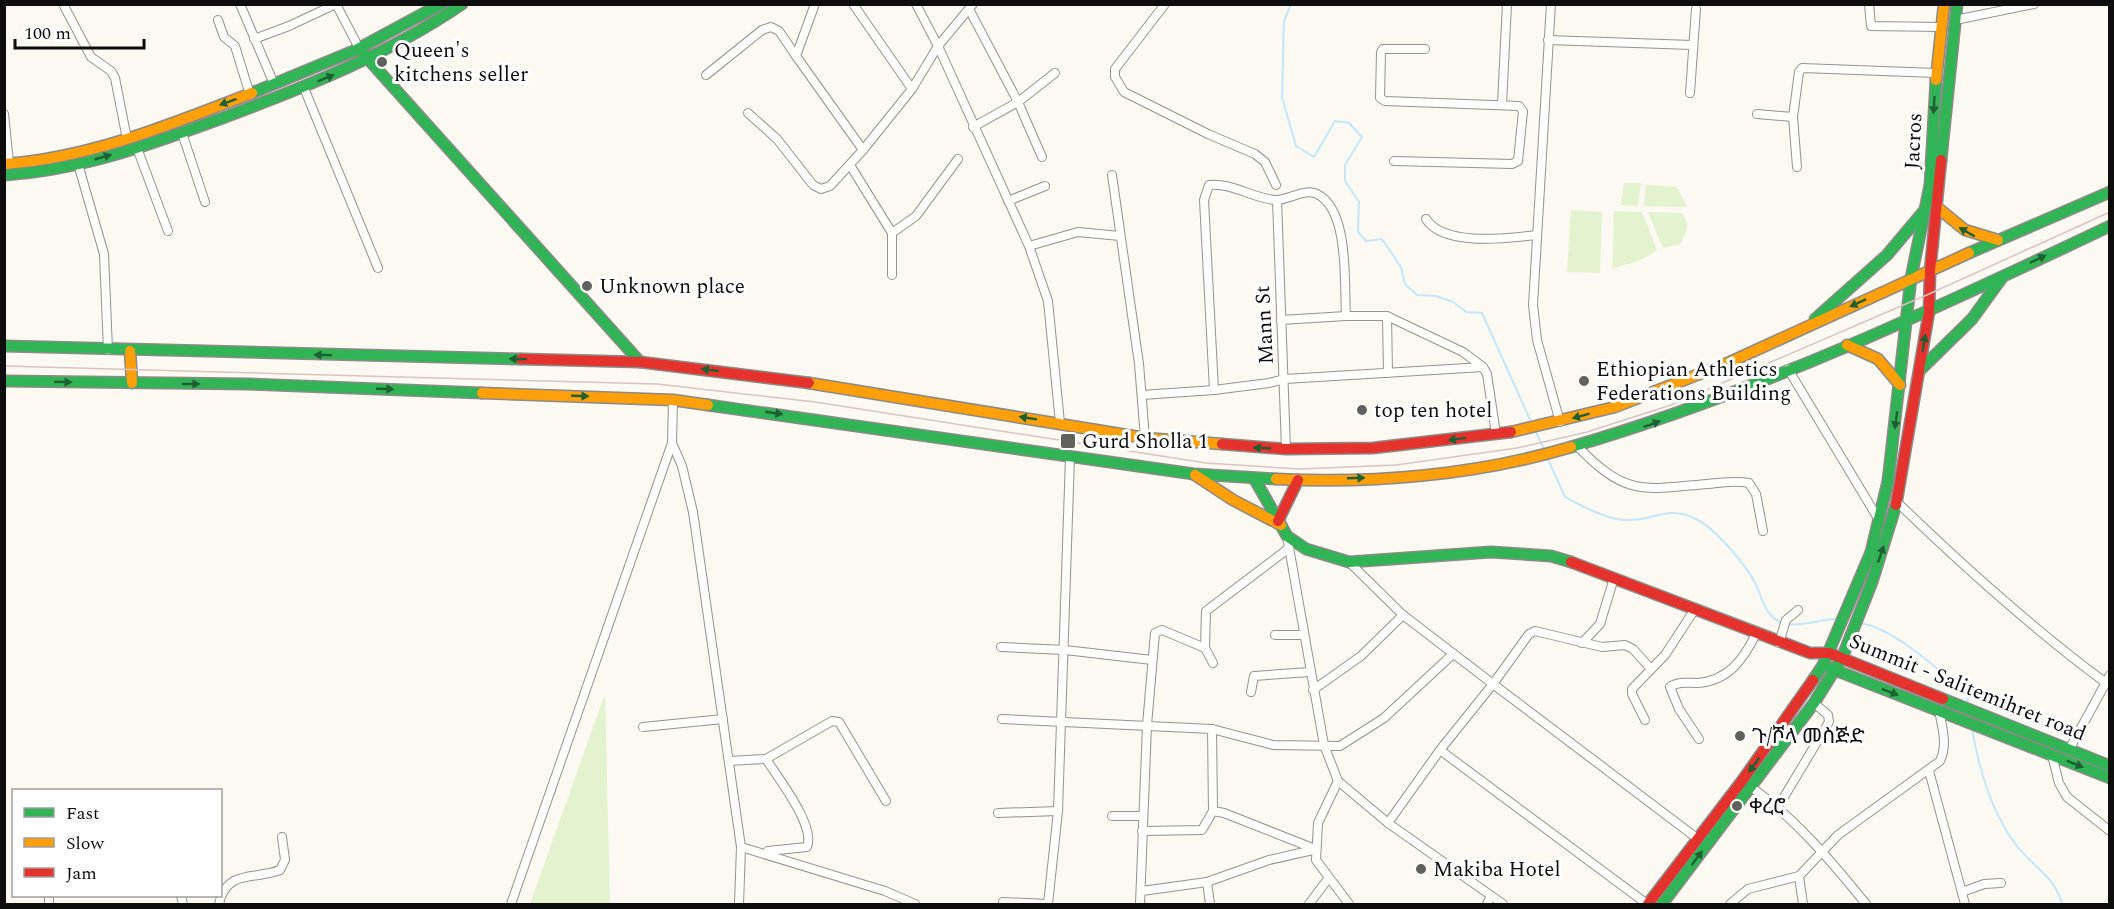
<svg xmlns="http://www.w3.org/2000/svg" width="2114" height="909" viewBox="0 0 2114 909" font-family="Spectral,'Noto Sans Ethiopic',serif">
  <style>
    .grass { fill: #e4f3cf }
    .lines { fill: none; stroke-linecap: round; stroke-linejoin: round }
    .stream { stroke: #c4e6fa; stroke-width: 2 }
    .street-casing { stroke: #949390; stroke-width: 10 }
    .fast-casing { stroke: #8b8a87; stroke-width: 13 }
    .slow-casing { stroke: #8b8a87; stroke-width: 13 }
    .jam-casing { stroke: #8b8a87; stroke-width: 13 }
    .street { stroke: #fefefd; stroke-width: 8 }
    .fast { stroke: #30b455; stroke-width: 10 }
    .slow { stroke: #ff9f0a; stroke-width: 10 }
    .jam { stroke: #e5322d; stroke-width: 10 }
    .tram { stroke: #d9c3c3; stroke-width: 1.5 }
    .oneway { fill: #1e6031 }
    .poi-dot { fill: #60605d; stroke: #fff; stroke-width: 2 }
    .labels { text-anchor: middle; stroke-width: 6; stroke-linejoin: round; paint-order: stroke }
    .poi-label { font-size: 21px; fill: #0d0d0d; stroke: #fff; text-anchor: start }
    .street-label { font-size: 21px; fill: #0d0d0d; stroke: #fff }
  </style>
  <rect width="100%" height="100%" fill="#fbf9f2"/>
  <g class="grass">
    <polygon points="1624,183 1641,183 1638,206 1621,205"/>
    <polygon points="1646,185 1677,187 1687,207 1644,206"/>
    <polygon points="1571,210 1602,212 1600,273 1567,272"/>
    <polygon points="1614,211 1642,212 1657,250 1641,260 1612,269"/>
    <path d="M1648,212L1682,213C1690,226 1687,231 1680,244L1663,248Z"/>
    <polygon points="605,694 610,904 530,904"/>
  </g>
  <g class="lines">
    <g class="stream">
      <polyline points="1291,4 1284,21 1282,97 1296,146 1314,157 1335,121 1349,123 1362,137 1345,165 1345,181 1359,202 1358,232 1366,241 1382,239 1401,267 1405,284 1417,295 1436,296 1453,302 1466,312 1482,313 1531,422"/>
      <polyline points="1535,430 1544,449"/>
      <path d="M1547,457L1565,497C1583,506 1605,519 1625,520C1654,522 1666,504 1696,519C1715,528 1749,568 1757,587C1764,604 1767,620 1787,624C1804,627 1822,618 1838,619"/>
      <path d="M1861,623C1897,630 1936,669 1966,692L1968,703"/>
      <path d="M1972,729C1979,769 1992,814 2017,846C2035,869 2054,875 2062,904"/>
    </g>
    <g class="street-casing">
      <g id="street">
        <polyline points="63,4 91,57 111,71 115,78 127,139"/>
        <polyline points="240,4 274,84"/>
        <polyline points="815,4 796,56 863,150"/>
        <polyline points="853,4 912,89"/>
        <polyline points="916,4 938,46 1029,246 1048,301 1060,423"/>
        <polyline points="1165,4 1115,69 1115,77 1124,92 1208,134 1255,154 1265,162 1276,185"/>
        <polyline points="1551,4 1533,305 1537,340 1560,422"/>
        <polyline points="1869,4 1871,26 1941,27"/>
        <polyline points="969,9 1018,102 1042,157"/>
        <polyline points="218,20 224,37 235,46 250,95"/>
        <polyline points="1955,20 2034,4"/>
        <polyline points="254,39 289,26 336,4 360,50"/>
        <polyline points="1548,40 1692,45"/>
        <polyline points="706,75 762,30 771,27 779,31 796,56"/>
        <polyline points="304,88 378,268"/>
        <polyline points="1690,93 1696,9"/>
        <polyline points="1502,104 1507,4"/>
        <polyline points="748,113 777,139 813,185 821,189 830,186 863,150 912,89 938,46 973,4"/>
        <polyline points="4,114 9,163"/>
        <polyline points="1757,114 1793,117 1799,72 1802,68 1936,73"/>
        <polyline points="1793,117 1797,167"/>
        <polyline points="973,127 1018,102 1055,73"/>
        <polyline points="182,133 205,202"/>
        <polyline points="137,148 168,231"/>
        <polyline points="1394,161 1512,164 1518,161 1523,111 1519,106 1385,101 1380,98 1381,52 1383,49 1425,49"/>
        <polyline points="78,164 104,254 108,350"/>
        <polyline points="850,165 892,233 892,275"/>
        <polyline points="1112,175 1139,364 1145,438"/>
        <polyline points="1277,200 1286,449"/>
        <polyline points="1008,201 1045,186"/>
        <path d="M1426,219C1444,247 1508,238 1537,235"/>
        <polyline points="892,233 916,216 958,159"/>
        <polyline points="1029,246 1078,232 1120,236"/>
        <polyline points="1387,316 1463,352 1483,367"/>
        <polyline points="1281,320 1346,316"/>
        <polyline points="1788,369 1879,520"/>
        <path d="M1388,373L1387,316H1346C1344,286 1350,210 1317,194C1304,188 1290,200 1276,200C1254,199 1231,182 1209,185L1204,200L1214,390L1269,383L1285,379L1483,367L1487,374L1496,434"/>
        <polyline points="1142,395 1214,390"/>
        <polyline points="672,443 682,466 693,512 741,847 885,891 915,904"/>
        <path d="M1578,447C1626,496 1642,490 1707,484C1721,483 1735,480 1749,483L1756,494L1763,531"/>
        <path d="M1897,502C1963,566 2032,628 2106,683"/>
        <polyline points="1287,536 1324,745 1338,781 1388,823 1503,904"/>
        <polyline points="1349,562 1403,615 1493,684 1440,750 1388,823"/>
        <polyline points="1275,635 1304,635"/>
        <polyline points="1582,643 1600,624 1614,578"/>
        <polyline points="1779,643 1786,620 1798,610"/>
        <polyline points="1001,647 1065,650 1152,660"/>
        <polyline points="1213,663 1205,648 1206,611 1289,548"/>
        <polyline points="1651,669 1633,649 1625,645 1602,647 1535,631 1529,634 1493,684 1698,839"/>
        <polyline points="1313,690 1361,656 1403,615"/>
        <polyline points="1251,692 1254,676 1310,672"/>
        <polyline points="1002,719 1212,729 1213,811 1224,813 1315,849"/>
        <polyline points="1645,720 1632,694 1632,689 1665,655 1693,612"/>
        <polyline points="643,727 723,719"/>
        <polyline points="1212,729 1273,745 1340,746 1384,718 1453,654"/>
        <path d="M1699,739L1679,709L1670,687C1678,681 1688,683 1697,683C1728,681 1743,660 1756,634"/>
        <polyline points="2070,748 2110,675"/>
        <polyline points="1440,750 1647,904"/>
        <polyline points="2052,755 2059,783 2067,797 2110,831"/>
        <path d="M766,759C778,778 816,826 807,847L768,851"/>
        <polyline points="729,761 766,759 832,721 839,722 886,801"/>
        <polyline points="1929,771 1965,904"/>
        <polyline points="1338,781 1318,823 1316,860 1349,904"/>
        <path d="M1751,787C1796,819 1832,862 1866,904"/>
        <polyline points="1778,807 1829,722 1828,715 1814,703"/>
        <polyline points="998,813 1058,811"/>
        <polyline points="1112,816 1143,816"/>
        <polyline points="1142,831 1202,830 1213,811"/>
        <polyline points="1799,876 1803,904"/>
        <polyline points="1207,882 1210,904"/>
        <polyline points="1142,891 1207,882 1269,860 1313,850"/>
        <polyline points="1962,892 1984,884 2001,883"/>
        <polyline points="49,896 49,904"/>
        <polyline points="181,896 183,904"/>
        <polyline points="1003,902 1048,904"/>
        <path d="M219,904C226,869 255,880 280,870L285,860L282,837"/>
        <polyline points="511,904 672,443 673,400"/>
        <polyline points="739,904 741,847"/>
        <polyline points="1048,904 1058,811 1070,457"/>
        <polyline points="1140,904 1147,725 1155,633 1162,630 1205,648"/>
        <polyline points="1309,904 1328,879"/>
        <polyline points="1487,904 1491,896"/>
        <path d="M1730,904L1748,889L1799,876L1838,835L1940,761C1948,745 1942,727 1939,710"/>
      </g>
    </g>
    <g class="fast-casing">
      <g id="fast">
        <polyline points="360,50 640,362"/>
        <polyline points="252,93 356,50 441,4"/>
        <polyline points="1941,160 1957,4"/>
        <path d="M4,175C83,170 154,143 228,116C310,85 389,54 462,4"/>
        <polyline points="1969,253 2110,192"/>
        <polyline points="1815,319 1887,255 1924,211"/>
        <polyline points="4,346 521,359"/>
        <polyline points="1920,370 1972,319 2001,279"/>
        <polyline points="4,381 248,384 482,393"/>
        <polyline points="708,405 1194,474 1276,479"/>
        <path d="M1571,447C1757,393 1935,309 2110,226"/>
        <polyline points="1254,478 1287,536 1306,549 1349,562 1491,552 1551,556 1571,562"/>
        <polyline points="1830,668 2110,778"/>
        <polyline points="1813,680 1823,665 1871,552 1888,481 1911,278 1930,185 1936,80"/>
        <polyline points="1943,699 2110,766"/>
        <polyline points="1662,904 1814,703 1842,658 1872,582 1896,505"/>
      </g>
    </g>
    <g class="slow-casing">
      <g id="slow">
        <polyline points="1936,80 1944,4"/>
        <path d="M4,164C91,158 171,124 252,93"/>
        <polyline points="1938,208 1965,230 1998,240"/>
        <polyline points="1847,345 1878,359 1900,385"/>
        <polyline points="130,351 132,383"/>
        <polyline points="809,383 1145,438 1222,444"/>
        <polyline points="482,393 673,400 708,405"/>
        <polyline points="1511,432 1615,407 1730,362 1969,253"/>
        <polyline points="1195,475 1233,500 1281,525"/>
        <path d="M1276,479C1372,484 1477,475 1571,447"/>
      </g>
    </g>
    <g class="jam-casing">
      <g id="jam">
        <polyline points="521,359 640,362 809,383"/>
        <polyline points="1222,444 1286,449 1373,448 1511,432"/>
        <polyline points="1896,505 1929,312 1930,271 1941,160"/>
        <polyline points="1278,521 1298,480"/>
        <polyline points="1571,562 1810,653 1829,653 1943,699"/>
        <polyline points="1648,904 1742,781 1813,680"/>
      </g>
    </g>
    <use href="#street" class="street"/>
    <use href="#fast" class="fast"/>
    <use href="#slow" class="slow"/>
    <use href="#jam" class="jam"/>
    <polyline class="tram" points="4,366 657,384 815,402 1206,463 1299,469 1396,465 1517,448 1587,432 1671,405 1929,294 2110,212"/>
  </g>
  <defs><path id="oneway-solid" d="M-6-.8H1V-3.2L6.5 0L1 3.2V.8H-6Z" transform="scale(1.5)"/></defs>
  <g class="oneway">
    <use href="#oneway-solid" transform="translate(326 78) rotate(-22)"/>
    <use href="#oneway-solid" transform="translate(228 102) rotate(160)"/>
    <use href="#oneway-solid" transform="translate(1934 105) rotate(93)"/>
    <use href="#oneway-solid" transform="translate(103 157) rotate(-16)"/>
    <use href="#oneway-solid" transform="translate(1967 232) rotate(-150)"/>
    <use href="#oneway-solid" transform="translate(2038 259) rotate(-26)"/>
    <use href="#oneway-solid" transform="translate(1858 303) rotate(155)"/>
    <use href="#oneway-solid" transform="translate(1924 343) rotate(-81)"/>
    <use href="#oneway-solid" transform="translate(323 355) rotate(-179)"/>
    <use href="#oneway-solid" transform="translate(518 359) rotate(-179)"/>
    <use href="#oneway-solid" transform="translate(710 370) rotate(-173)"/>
    <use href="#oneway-solid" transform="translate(63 382) rotate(1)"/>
    <use href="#oneway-solid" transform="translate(191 384)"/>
    <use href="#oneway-solid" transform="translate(385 389) rotate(2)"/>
    <use href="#oneway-solid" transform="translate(580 396) rotate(2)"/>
    <use href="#oneway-solid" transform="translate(774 413) rotate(8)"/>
    <use href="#oneway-solid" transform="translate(1581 416) rotate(165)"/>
    <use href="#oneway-solid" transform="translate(1028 418) rotate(-171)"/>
    <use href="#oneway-solid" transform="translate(1896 420) rotate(98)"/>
    <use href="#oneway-solid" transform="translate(1652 424) rotate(-19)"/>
    <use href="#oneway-solid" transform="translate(1457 439) rotate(173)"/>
    <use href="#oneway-solid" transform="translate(1262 448) rotate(-177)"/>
    <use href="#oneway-solid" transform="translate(1356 478) rotate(-2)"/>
    <use href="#oneway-solid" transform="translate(1881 554) rotate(-71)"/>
    <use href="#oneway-solid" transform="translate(1890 692) rotate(21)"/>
    <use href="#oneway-solid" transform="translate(2075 764) rotate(22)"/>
    <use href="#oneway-solid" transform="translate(1754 765) rotate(126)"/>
    <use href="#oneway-solid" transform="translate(1697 858) rotate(-53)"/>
  </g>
  <g class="poi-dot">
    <circle cx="382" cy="62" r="6"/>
    <circle cx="587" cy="286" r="6"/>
    <circle cx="1584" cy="381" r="6"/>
    <circle cx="1362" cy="410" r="6"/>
    <rect x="1060" y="433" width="16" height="16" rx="3"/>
    <circle cx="1740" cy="736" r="6"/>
    <circle cx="1737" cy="806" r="6"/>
    <circle cx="1421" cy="869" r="6"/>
  </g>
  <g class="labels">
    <g class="poi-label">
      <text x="394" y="57">Queen's<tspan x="394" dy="24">kitchens seller</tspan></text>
      <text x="599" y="293">Unknown place</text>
      <text x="1596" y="376">Ethiopian Athletics<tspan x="1596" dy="24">Federations Building</tspan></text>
      <text x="1374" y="417">top ten hotel</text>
      <text x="1082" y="448">Gurd Sholla 1</text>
      <text x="1752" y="743">ጉ/ሾላ መስጅድ</text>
      <text x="1749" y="813">ቀረሮ</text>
      <text x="1433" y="876">Makiba Hotel</text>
    </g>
    <g class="street-label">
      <text transform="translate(1913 141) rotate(-87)" y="7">Jacros</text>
      <text transform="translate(1264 325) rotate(-93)" y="7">Mann St</text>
      <text transform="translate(1968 687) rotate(22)" y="7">Summit - Salitemihret road</text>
    </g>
  </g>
  <rect width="2114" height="909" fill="none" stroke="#0d0d0d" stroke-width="12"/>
  <rect x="12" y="789" width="210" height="108" fill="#ffffff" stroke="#9e9e9e" stroke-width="1.5"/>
  <rect x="24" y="808" width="30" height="9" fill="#30b455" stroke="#9e9e9e" stroke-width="1.5"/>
  <text x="66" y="819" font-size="18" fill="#0d0d0d">Fast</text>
  <rect x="24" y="838" width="30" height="9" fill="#ff9f0a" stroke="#9e9e9e" stroke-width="1.5"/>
  <text x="66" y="849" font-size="18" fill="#0d0d0d">Slow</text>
  <rect x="24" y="868" width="30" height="9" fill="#e5322d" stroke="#9e9e9e" stroke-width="1.5"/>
  <text x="66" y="879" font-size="18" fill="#0d0d0d">Jam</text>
  <path d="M15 39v9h129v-9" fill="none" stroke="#0d0d0d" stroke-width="3"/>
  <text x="24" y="39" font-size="18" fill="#0d0d0d" stroke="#ffffff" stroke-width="4.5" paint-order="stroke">100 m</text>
</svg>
